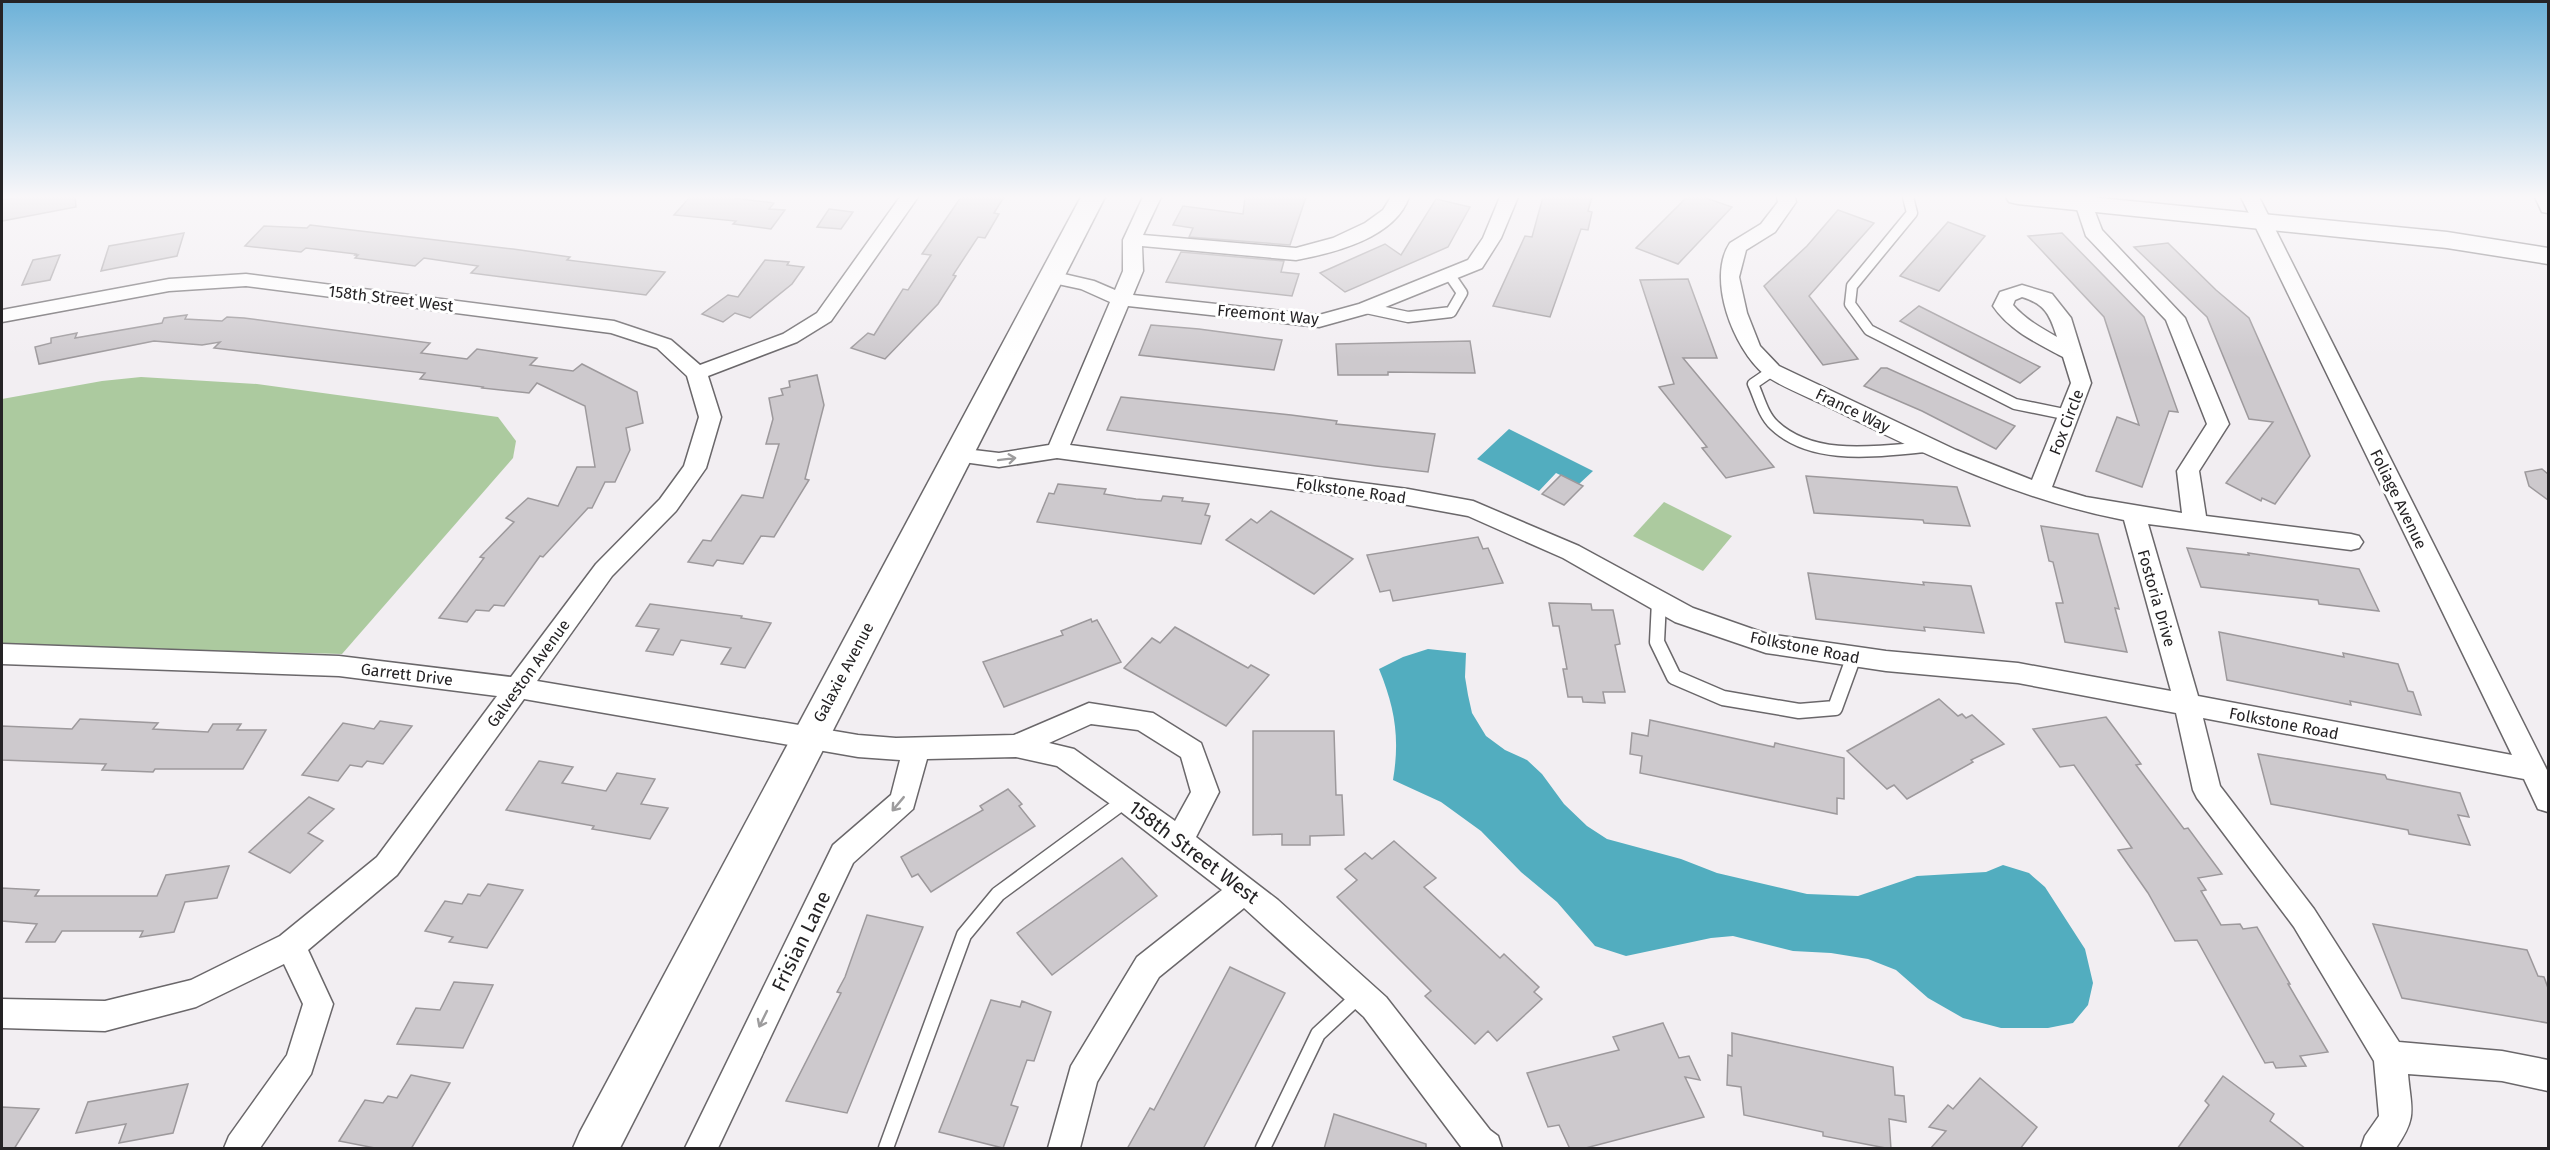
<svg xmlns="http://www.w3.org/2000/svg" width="2550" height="1150" viewBox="0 0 2550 1150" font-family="'Fira Sans',sans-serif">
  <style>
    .green { fill: #acca9f }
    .water { fill: #52adbf }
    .building { fill: #cdc9cd; stroke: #9d999c; stroke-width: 1.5 }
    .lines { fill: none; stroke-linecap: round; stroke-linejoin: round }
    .lane-far1-casing { stroke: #6a676a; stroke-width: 13 }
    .lane-casing { stroke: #6a676a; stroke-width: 17 }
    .street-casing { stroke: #6a676a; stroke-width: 3 }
    .secondary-casing { stroke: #6a676a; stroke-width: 3 }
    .lane-far1 { stroke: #fff; stroke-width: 10 }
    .lane { stroke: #fff; stroke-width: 14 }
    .street { fill: #fff; fill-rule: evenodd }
    .secondary { fill: #fff; fill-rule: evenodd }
    .oneway { stroke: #9d9c9d }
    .labels { text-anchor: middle; stroke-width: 6; stroke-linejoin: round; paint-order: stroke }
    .street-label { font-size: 16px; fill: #252325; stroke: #fff }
    .near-street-label { font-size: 20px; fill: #252325; stroke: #fff }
  </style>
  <rect width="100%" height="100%" fill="#f2eef2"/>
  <g class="green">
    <polygon points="141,377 257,384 498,417 516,441 513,458 342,654 2,645 2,399 102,381"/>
    <polygon points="1664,502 1732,536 1703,571 1633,536"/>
  </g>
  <g class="water">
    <polygon points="1509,429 1593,471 1579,484 1556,473 1539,491 1477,459"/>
    <path d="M1428,649L1466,653L1465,677L1468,695L1472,713L1486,736L1505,750L1527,760L1542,774L1564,804L1587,826L1607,839L1681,859L1717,873L1807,894L1858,896L1917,876L1986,872L2003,865L2029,873L2045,887L2085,949L2093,983L2088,1005L2073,1023L2048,1028H2001L1963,1018L1928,998L1896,970L1868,959L1831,953L1793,951L1733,936L1711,938L1626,956L1595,946L1557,902L1521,872L1481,831L1441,802L1393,780C1400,738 1395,708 1379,669L1403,657Z"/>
  </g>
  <g class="building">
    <polygon points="21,197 75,197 76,207 2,221 2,200"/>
    <polygon points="690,197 724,197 774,203 769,209 785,210 771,229 733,224 736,221 674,215"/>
    <polygon points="961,197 1004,197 994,213 999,214 985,238 978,237 953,275 956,276 938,304 885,359 851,348 868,333 874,335 903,289 908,290 931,255 922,254"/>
    <polygon points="1245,197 1306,197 1290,245 1189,237 1193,228 1173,225 1183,206 1243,214"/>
    <polygon points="1543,197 1592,197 1588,211 1592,212 1588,230 1581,229 1550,317 1493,306 1525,236 1532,237"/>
    <polygon points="1687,197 1703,197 1732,207 1678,264 1636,248"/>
    <polygon points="1436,199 1470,207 1448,247 1345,292 1320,273 1385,244 1401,255"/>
    <polygon points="829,209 853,212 841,229 817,227"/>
    <polygon points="1838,210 1874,223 1809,296 1858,359 1823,365 1764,286 1807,246"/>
    <polygon points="1948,222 1985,236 1939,291 1900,276"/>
    <polygon points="310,225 513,249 570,257 567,260 665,272 646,295 471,273 478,266 424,258 415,266 355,258 358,255 355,255 356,254 306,248 301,252 245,246 264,226 307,228"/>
    <polygon points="184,233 177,256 101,271 109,246"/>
    <polygon points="2062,233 2144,317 2178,412 2169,411 2142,487 2096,471 2117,417 2139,425 2104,317 2028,236"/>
    <polygon points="2168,243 2216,290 2249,318 2310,456 2275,504 2262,498 2261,501 2226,483 2273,422 2249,419 2207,317 2134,247"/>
    <polygon points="1181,252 1284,261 1281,272 1299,274 1292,296 1166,282"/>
    <polygon points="60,255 50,280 22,285 33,260"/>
    <polygon points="765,260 789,262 787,265 804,267 792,284 750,318 735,313 723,322 702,314 728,295 738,297"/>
    <polygon points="1688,279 1717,358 1683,358 1774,467 1726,478 1702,448 1707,447 1659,387 1674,384 1640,280"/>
    <polygon points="1919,306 2040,367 2020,383 1900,321"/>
    <polygon points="187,315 185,319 222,321 227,317 244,318 430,343 421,353 467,359 477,349 537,358 530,365 573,371 582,364 637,392 643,423 626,428 630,450 615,482 605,482 592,508 588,508 543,557 540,556 504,606 494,605 489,611 476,610 467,622 439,618 484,558 480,557 514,522 506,518 528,498 558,506 577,467 595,467 585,406 537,383 529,393 482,388 483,387 420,379 425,373 214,348 220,342 202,345 154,341 39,364 35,347 51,343 51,338 77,333 75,338 162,323 164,318"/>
    <polygon points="1151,325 1199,329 1282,340 1274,370 1139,355"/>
    <polygon points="1470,341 1475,373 1388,372 1388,375 1338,375 1336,344"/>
    <polygon points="1881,368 1887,368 2015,426 1996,449 1922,411 1864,386"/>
    <polygon points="817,375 824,405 805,479 809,480 774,537 761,536 743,564 717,560 713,566 688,562 703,540 711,541 742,495 763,498 779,444 766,444 773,419 769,398 783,395 781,389 790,387 789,381"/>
    <polygon points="1121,397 1291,415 1337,421 1336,424 1435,434 1428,472 1376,466 1107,430"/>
    <polygon points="2542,469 2548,474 2548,500 2529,486 2525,472"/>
    <polygon points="1561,475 1583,486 1564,505 1542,494"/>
    <polygon points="1806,476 1957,487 1970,526 1924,523 1923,520 1814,513"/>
    <polygon points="1058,484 1106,489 1104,494 1136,499 1161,501 1163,496 1183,498 1182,501 1209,504 1205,515 1210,516 1201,544 1037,522 1049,493 1054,494"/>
    <polygon points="1271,511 1353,559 1314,594 1226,540 1251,519 1257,523"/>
    <polygon points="2041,526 2098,534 2119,609 2115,608 2127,652 2065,642 2056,603 2063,603 2053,562 2049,561"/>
    <polygon points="1478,537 1483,549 1488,548 1503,583 1393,601 1390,590 1380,592 1367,555"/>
    <polygon points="2187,548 2249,555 2248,553 2359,569 2379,611 2319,604 2318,600 2201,587"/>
    <polygon points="1808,573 1924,585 1923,582 1971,586 1984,633 1924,627 1925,631 1816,619"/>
    <polygon points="1549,603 1591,604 1592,610 1613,610 1620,644 1615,645 1625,692 1603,692 1605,703 1583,702 1582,697 1568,697 1563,669 1567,669 1559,626 1553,626"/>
    <polygon points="650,604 742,616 741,618 771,623 745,668 721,664 731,648 681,640 673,655 646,651 659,629 636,626"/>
    <polygon points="1091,619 1092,622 1097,620 1121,662 1004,707 983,662 1063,635 1061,631"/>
    <polygon points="1175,627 1248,668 1251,665 1269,675 1226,726 1124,668 1152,638 1160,643"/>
    <polygon points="2219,632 2344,657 2343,653 2398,664 2408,691 2413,692 2421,715 2350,701 2351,705 2227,680"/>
    <polygon points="1939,699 1958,716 1962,714 1966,718 1972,715 2004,744 1971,760 1973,762 1907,799 1894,785 1887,789 1847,751"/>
    <polygon points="2106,717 2141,764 2136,765 2184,829 2188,828 2222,874 2198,878 2206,890 2201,891 2221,925 2240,924 2243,929 2257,927 2290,984 2288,984 2328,1052 2300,1056 2306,1066 2276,1068 2273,1062 2265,1063 2197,940 2175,941 2148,893 2118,850 2132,848 2074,765 2060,767 2033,729"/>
    <polygon points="80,719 158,723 153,729 208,732 213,724 241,724 237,730 266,730 243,769 155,769 153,772 102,770 106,764 2,760 2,726 72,729"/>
    <polygon points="1650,720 1774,747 1775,743 1844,758 1844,799 1837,798 1837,814 1640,773 1642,756 1630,754 1632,733 1648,736"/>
    <polygon points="380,721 412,726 383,764 367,761 362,767 350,765 338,781 302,775 343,723 374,729"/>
    <polygon points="1253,731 1334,731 1336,795 1342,795 1344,835 1310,836 1310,845 1282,845 1282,834 1253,835"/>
    <polygon points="2258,754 2385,775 2387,779 2460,793 2469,817 2458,815 2470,845 2409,834 2408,830 2271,804"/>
    <polygon points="539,761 573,767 562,783 606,791 617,773 655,779 641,804 668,808 650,839 592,829 594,826 506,810"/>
    <polygon points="1008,789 1022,804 1019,806 1035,826 931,892 918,874 912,877 901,857 983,810 980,806"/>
    <polygon points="309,797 334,809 308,833 323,841 290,873 249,852"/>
    <polygon points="1394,841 1436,878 1424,887 1500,958 1504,954 1539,987 1534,992 1542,999 1497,1041 1488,1031 1475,1044 1425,996 1431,991 1337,897 1357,880 1345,869 1365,853 1372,859"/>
    <polygon points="1122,858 1157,896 1052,975 1017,933"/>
    <polygon points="229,866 217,898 185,902 174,932 140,937 143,931 62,931 55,942 26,942 37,924 2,921 2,888 39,890 35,896 157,896 166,875"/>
    <polygon points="488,884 523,890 487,948 449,942 453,937 425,931 445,901 462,904 468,894 480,896"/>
    <polygon points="867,915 923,927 847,1113 786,1101 841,993 837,992 845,977"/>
    <polygon points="2373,924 2527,950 2538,976 2544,977 2548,988 2548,1023 2402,998"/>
    <polygon points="1230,967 1285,993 1203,1149 1127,1149 1150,1108 1154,1110"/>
    <polygon points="454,982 493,985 463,1048 397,1044 416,1008 440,1010"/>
    <polygon points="991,1000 1020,1007 1022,1001 1051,1012 1034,1061 1027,1060 1011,1105 1018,1107 1003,1148 939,1132"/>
    <polygon points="1663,1023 1679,1058 1689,1056 1700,1080 1685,1077 1704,1117 1582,1149 1570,1149 1559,1125 1548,1127 1527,1073 1619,1050 1613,1037"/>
    <polygon points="1732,1033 1893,1067 1895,1095 1904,1096 1906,1122 1889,1119 1891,1149 1823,1136 1823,1132 1744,1115 1741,1087 1727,1085 1728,1055 1732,1056"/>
    <polygon points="411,1075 450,1083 411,1149 380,1149 339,1141 365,1100 383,1103 388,1096 397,1098"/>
    <polygon points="2223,1076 2274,1114 2270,1121 2306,1149 2177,1149 2209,1105 2205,1101"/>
    <polygon points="1980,1078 2037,1127 2020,1149 1930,1149 1946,1131 1929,1127 1948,1105 1953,1109"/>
    <polygon points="188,1084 173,1133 119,1143 126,1124 76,1133 88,1102"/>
    <polygon points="2,1107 39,1109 14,1149 2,1149"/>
    <polygon points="1334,1114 1426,1144 1426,1149 1324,1149"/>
  </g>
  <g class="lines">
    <g class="lane-far1-casing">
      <g id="lane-far1">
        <polyline points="1908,197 1912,213 1852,286 1850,304 1869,330 2015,404 2069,415"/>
        <polyline points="1366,308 1408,317 1451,312 1462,293 1449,274"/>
        <path d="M1772,371L1753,384C1759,397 1763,415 1774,425C1813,462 1878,451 1926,447"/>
      </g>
    </g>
    <g class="lane-casing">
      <g id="lane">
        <polyline points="1659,601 1657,642 1674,677 1723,698 1799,711 1835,708 1854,656"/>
        <polyline points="886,1148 964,935 998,894 1126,800"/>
        <polyline points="1263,1148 1318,1034 1361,994"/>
      </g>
    </g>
    <g class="street-casing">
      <g id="street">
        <path d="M900,197H918L831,321L797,342L708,376L721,417L706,468L676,511L612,576L537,681L858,735L896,738L1014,735L1089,703L1153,713L1201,743L1219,792L1196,837L1278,900L1386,997L1490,1130L1498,1136L1502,1148H1462L1364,1017L1244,908L1159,977L1097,1082L1080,1148H1048L1071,1066L1137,957L1222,890L1116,808L1057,766L1016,757L927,759L913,809L853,863L718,1148H685L833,845L891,795L900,760L858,757L524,699L397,875L308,950L333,1004L311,1074L260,1148H224L229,1136L287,1055L303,1004L284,964L196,1007L105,1031L2,1028V999L105,1001L191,980L280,936L377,857L497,696L339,676L2,664V644L339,656L511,677L596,564L660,499L684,466L699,417L687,376L657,348L611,333L246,286L169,291L2,322V310L169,279L246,274L614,321L671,340L700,365L783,334L817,313ZM1091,724L1138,730L1181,757L1191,792L1175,821L1074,749L1049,743Z"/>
        <path d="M1143,197H1161L1143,235L1296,248L1333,238L1365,223L1383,210L1391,197H1409C1395,238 1334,253 1296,260L1142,246L1143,271L1133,295L1319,315L1359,304L1468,260L1483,238L1500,197H1518L1501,238L1482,268L1373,312L1319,327L1128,306L1070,445L1408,489L1473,501L1579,546L1693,608L1767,634L1886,651L2018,663L2171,691L2124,520C2020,500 1927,456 1833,409C1816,400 1776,385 1764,374C1734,349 1706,279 1730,243L1761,224L1778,202L1777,197H1795L1796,202L1775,232L1746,250L1739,277L1747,313L1760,346L1779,366L1956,450L2032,480L2071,383L2063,357C2037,343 2010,331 1993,306L2000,292L2022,285L2052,294L2071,318L2091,383L2052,487L2086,497L2182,513L2177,471L2207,424L2166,320L2086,236L2075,203L2078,199H2090L2102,230L2185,318L2229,424L2199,471L2206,516L2351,534L2359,536L2363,542L2359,548L2351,550L2148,524L2198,696L2512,755L2241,197H2259L2547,770L2548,812L2538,809L2524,779L2203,718L2220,786L2314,909L2399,1042L2502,1051L2548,1060V1091L2502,1081L2408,1074C2411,1110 2418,1116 2396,1148H2361L2365,1136L2379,1116L2374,1061L2294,927L2197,798L2193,790L2176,713L2018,683L1886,671L1766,653L1675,622L1563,558L1468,516L1408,505L1057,458L999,467L949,460L946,455L949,450L957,448L999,453L1049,445L1110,302L1081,289L1044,281L1041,277L1044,273L1051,271L1094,281L1115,290L1123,271V240ZM2022,297C2045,304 2050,315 2057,337C2041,328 2025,319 2013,305L2015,300Z"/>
        <polygon points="2535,197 2548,197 2548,213 2542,212"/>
      </g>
    </g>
    <g class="secondary-casing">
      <g id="secondary">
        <polygon points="1081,197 1105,197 620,1148 573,1148 580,1132"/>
        <polygon points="2006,197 2089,197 2447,232 2548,248 2548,264 2447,248 2018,204 2009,202"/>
      </g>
    </g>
    <use href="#lane-far1" class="lane-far1"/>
    <use href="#lane" class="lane"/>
    <use href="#street" class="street"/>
    <use href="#secondary" class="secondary"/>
  </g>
  <defs><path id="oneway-shaft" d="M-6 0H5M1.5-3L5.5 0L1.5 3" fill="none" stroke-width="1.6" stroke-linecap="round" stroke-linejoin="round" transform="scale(1.5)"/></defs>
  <g class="oneway">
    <use href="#oneway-shaft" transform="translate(1007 459) rotate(-7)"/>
    <use href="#oneway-shaft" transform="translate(898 804) rotate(130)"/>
    <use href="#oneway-shaft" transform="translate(763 1019) rotate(116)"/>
  </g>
  <linearGradient id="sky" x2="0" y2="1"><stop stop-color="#6cb1d8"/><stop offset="0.55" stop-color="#f9f7f9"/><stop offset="1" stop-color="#f9f7f9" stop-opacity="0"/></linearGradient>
  <rect width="2550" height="358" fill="url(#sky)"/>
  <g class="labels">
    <g class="street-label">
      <text transform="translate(391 298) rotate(7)" y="6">158th Street West</text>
      <text transform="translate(1268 314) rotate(5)" y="6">Freemont Way</text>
      <text transform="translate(1853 410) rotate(26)" y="6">France Way</text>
      <text transform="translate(2066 422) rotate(-69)" y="6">Fox Circle</text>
      <text transform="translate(1351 490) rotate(8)" y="6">Folkstone Road</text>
      <text transform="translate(2399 499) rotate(64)" y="6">Foliage Avenue</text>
      <text transform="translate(2157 598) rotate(74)" y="6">Fostoria Drive</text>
      <text transform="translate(1805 647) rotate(11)" y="6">Folkstone Road</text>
      <text transform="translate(843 672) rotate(-62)" y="6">Galaxie Avenue</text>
      <text transform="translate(528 673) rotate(-54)" y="6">Galveston Avenue</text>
      <text transform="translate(407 674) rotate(7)" y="6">Garrett Drive</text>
      <text transform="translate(2284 723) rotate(11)" y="6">Folkstone Road</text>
    </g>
    <g class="near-street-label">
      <text transform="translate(1194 852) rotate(37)" y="7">158th Street West</text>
      <text transform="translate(801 941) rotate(-64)" y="7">Frisian Lane</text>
    </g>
  </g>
  <rect width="2550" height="1150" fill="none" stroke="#252325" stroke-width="6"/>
</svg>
